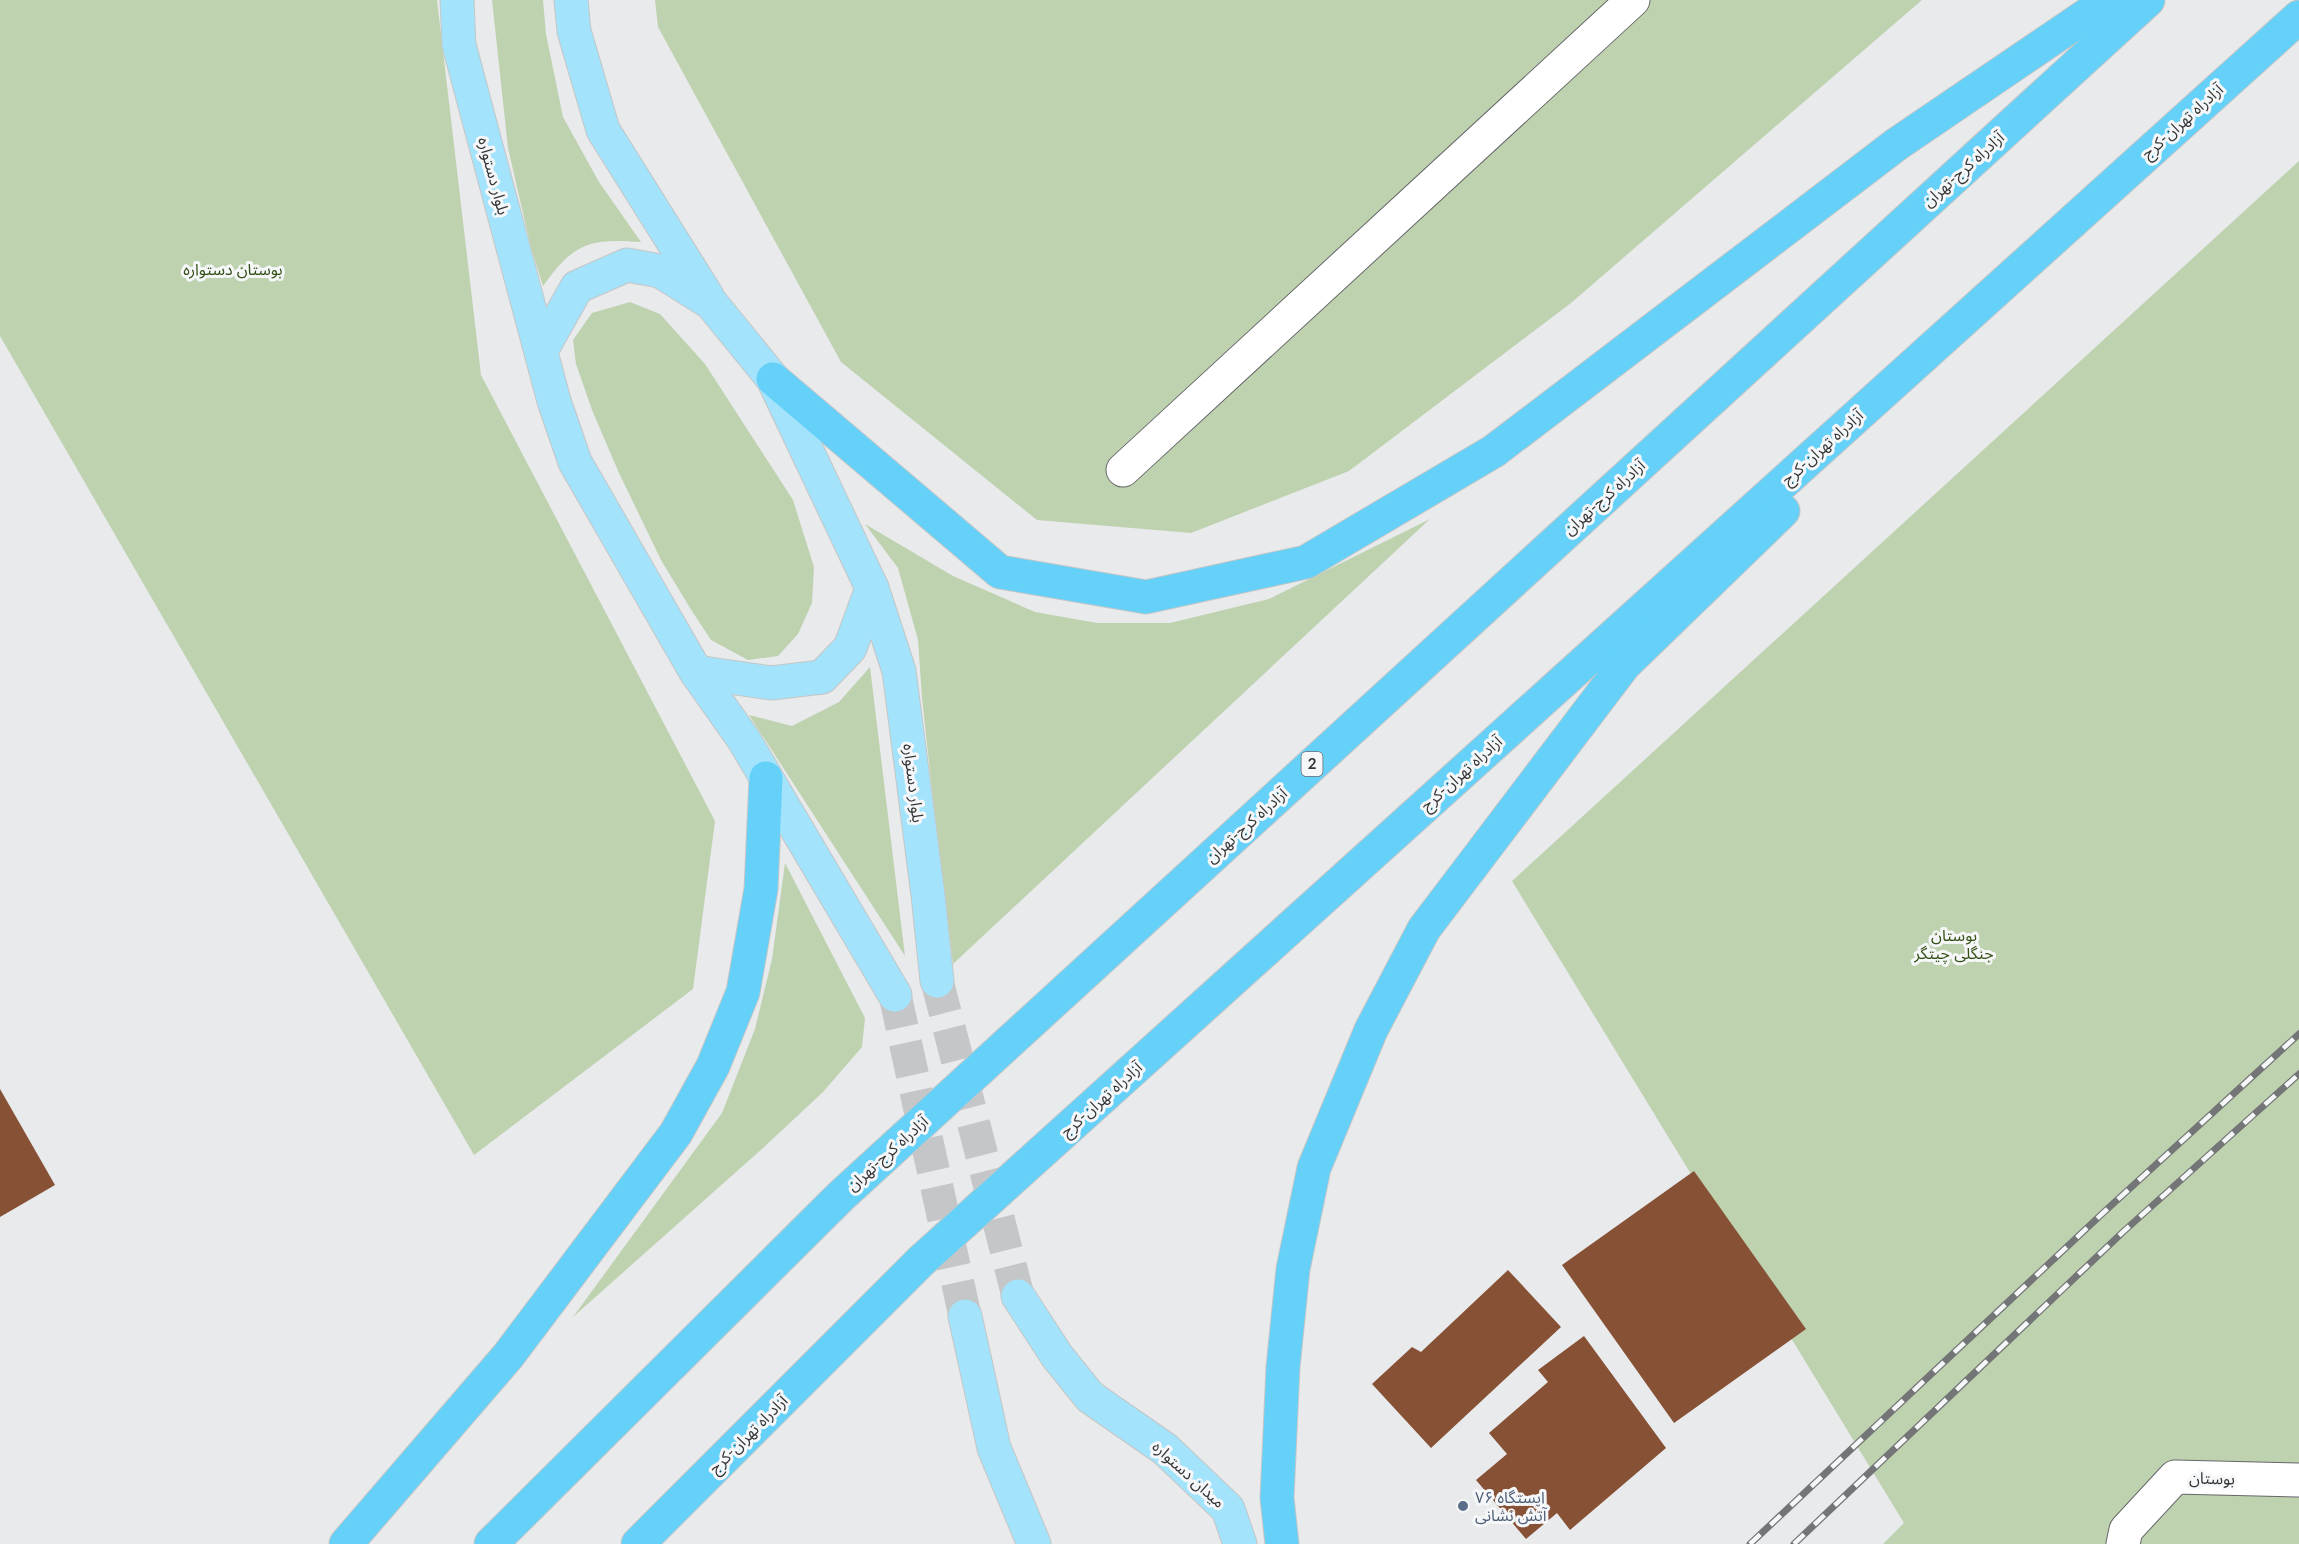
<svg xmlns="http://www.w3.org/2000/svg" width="2299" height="1544" viewBox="0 0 2299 1544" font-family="Lato,'Noto Sans Arabic',sans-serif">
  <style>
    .green { fill: #bfd2b0 }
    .building { fill: #875135 }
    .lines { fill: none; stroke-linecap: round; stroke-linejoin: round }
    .major-tunnel { stroke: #c4c6c7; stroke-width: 33; stroke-dasharray: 33 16; stroke-linecap: butt }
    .minor-casing { stroke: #666769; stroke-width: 35 }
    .major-casing { stroke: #c6c6c6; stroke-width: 35 }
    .highway-casing { stroke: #c6c6c6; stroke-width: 35 }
    .minor { stroke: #fff; stroke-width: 33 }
    .major { stroke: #a3e3fb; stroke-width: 33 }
    .highway { stroke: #65d1f9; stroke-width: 33 }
    .rail-casing { stroke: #747576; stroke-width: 7 }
    .rail { stroke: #f5f7f9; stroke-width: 4.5; stroke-dasharray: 14; stroke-linecap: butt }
    .service-dot { fill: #5c6f8a; stroke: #f5f7f9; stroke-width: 2 }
    .labels { text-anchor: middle; stroke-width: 6; stroke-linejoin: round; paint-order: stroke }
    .shield { fill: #f5f7f9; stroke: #6e6e70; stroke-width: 1.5 }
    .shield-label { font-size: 15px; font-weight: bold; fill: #343435 }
    .street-label { font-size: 16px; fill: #343435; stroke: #f5f7f9 }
    .park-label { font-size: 16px; fill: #334f13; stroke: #f5f7f9 }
    .service-label { font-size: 16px; fill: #4e5e75; stroke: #f5f7f9; text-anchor: start }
  </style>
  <rect width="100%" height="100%" fill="#e8eaec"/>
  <g class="green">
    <polygon points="0,0 437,0 481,375 715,821 693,989 474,1155 0,336"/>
    <path d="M492,0H543L546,34L563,117L599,182L641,242C589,238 574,243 543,286L531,248L508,148Z"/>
    <polygon points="655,0 1922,0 1571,303 1349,471 1191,533 1037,520 841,362 658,27"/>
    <polygon points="2299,161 2299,1544 1883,1544 1904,1523 1512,881"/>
    <polygon points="630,302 660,314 705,364 793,500 814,567 812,603 798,634 778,656 748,660 711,640 690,608 661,560 619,473 592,410 576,364 573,340 592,313"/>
    <polygon points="1430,519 953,964 932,790 922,698 918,640 898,568 865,524 953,576 1035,612 1097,623 1170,623 1269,599"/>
    <polygon points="870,667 905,956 749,715 792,726 839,702"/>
    <polygon points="785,863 865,1018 862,1047 823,1092 763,1148 573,1317 722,1113 755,1029 772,959"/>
  </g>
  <g class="building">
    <polygon points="0,1089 55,1185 0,1217"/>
    <polygon points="1694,1171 1806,1329 1674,1423 1562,1265"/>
    <polygon points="1508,1270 1561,1327 1431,1448 1372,1384 1412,1347 1421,1352"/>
    <polygon points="1584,1336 1666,1448 1570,1530 1557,1513 1526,1539 1476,1480 1507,1454 1489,1433 1548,1382 1538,1370"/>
  </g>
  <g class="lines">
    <g class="major-tunnel">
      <polyline points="937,981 1018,1296"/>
      <polyline points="895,995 965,1316"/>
    </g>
    <g class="minor-casing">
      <g id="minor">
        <polyline points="1123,470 1633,0"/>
        <polyline points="2123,1544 2126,1530 2175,1477 2299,1480"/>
      </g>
    </g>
    <g class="major-casing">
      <g id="major">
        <polyline points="457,0 459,45 554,401 575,462 696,672 771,683 822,677 850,648 872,588 773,379 711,303 660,271 627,265 577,287 541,351"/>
        <polyline points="571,0 574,31 603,130 707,296"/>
        <polyline points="872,588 899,671 928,895 937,981"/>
        <polyline points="696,672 744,740 895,995"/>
        <polyline points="1018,1296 1057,1356 1090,1397 1165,1449 1228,1509 1240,1544"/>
        <polyline points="965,1316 994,1448 1034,1544"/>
      </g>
    </g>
    <g class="highway-casing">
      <g id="highway">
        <polyline points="773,379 1000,572 1146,597 1306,562 1494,451 1897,144 2109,0"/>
        <polyline points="346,1544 508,1356 676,1133 713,1066 743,992 761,889 766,778"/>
        <polyline points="491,1544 841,1196 2148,0"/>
        <polyline points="638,1544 921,1261 2299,17"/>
        <polyline points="1282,1544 1277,1498 1283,1367 1293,1269 1314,1168 1371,1030 1424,929 1624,665 1783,511"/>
      </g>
    </g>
    <use href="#minor" class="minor"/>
    <use href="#major" class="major"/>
    <use href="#highway" class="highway"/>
    <g class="rail-casing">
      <g id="rail">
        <polyline points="1750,1544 2104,1212 2299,1034"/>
        <polyline points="1794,1544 2124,1231 2299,1074"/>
      </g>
    </g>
    <use href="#rail" class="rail"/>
  </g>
  <circle class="service-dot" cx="1463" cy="1506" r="6"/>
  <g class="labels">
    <rect class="shield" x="1301.5" y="752" width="21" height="24" rx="4.5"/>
    <g class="shield-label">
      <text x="1312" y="769">2</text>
    </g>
    <g class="street-label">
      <text transform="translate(2182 121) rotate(-42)" y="6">آزادراه تهران-کرج</text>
      <text transform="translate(1963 169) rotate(-42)" y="6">آزادراه کرج-تهران</text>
      <text transform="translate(494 176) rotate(75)" y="6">بلوار دستواره</text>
      <text transform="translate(1822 447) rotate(-42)" y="6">آزادراه تهران-کرج</text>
      <text transform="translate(1604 497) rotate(-42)" y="6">آزادراه کرج-تهران</text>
      <text transform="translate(1461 773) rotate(-42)" y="6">آزادراه تهران-کرج</text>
      <text transform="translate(914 783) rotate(83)" y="6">بلوار دستواره</text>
      <text transform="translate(1246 825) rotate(-42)" y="6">آزادراه کرج-تهران</text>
      <text transform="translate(1101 1099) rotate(-42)" y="6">آزادراه تهران-کرج</text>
      <text transform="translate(887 1153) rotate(-42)" y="6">آزادراه کرج-تهران</text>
      <text transform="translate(748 1434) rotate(-45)" y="6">آزادراه تهران-کرج</text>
      <text transform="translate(1189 1474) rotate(42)" y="6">میدان دستواره</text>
      <text transform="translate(2212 1478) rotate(1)" y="6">بوستان</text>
    </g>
    <g class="park-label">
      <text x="233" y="275">بوستان دستواره</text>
      <text x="1954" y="941">بوستان<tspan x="1954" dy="18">جنگلی چیتگر</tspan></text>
    </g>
    <g class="service-label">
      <text x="1475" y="1503">ایستگاه ۷۶<tspan x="1475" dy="18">آتش نشانی</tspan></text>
    </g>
  </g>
</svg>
